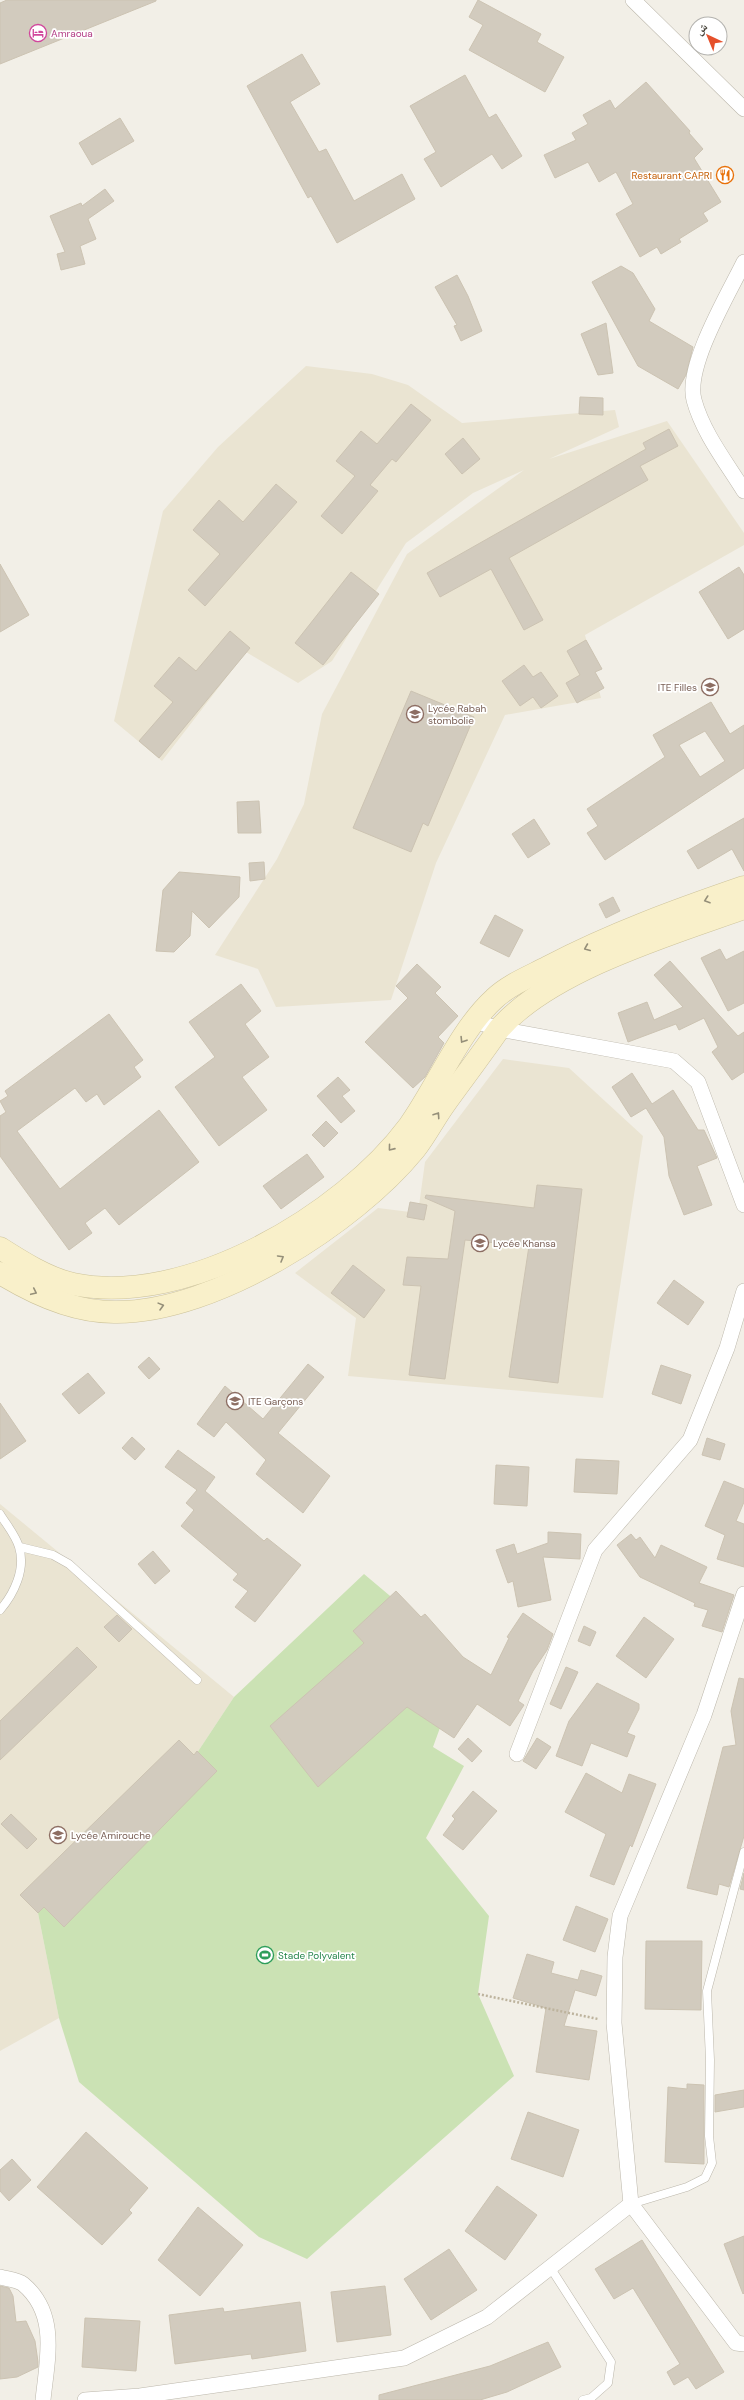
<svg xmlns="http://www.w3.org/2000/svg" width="744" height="2400" viewBox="0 0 744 2400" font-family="'DM Sans','Noto Naskh Arabic',sans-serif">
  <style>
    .education { fill: #eae4d2 }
    .green { fill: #cbe2b4 }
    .building { fill: #d2cbbe; stroke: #ccc3b2; fill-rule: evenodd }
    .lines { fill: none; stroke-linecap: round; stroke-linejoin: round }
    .lane-casing { stroke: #bcb7ab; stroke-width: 9 }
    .street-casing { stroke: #bcb7ab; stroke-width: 16 }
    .secondary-casing { stroke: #cdc39b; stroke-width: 23 }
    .path { stroke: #bdb39d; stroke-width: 2.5; stroke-dasharray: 2 2; stroke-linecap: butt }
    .lane { stroke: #fff; stroke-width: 8 }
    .street { stroke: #fff; stroke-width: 15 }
    .secondary { stroke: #f9f0ca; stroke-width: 22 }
    .oneway { stroke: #958f79 }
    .labels { text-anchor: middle; stroke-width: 3.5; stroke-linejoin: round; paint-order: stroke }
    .hotel-label { font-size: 10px; fill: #b23c85; stroke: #fff; text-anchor: start }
    .food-label { font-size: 10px; fill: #c56008; stroke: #fff; text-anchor: end }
    .education-label { font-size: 10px; fill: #785e54; stroke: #fff; text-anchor: start }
    .leisure-label { font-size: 10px; fill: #27864d; stroke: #fff; text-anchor: start }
  </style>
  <rect width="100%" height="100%" fill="#f2efe7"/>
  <g class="education">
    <polygon points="306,366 372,374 408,385 462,423 615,410 619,427 549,459 667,421 744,533 744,545 585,635 601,698 505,715 436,863 391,1000 276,1007 258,969 215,955 277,859 304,804 322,714 407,554 524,470 473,493 406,543 332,661 298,683 246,652 162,761 114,721 163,511 218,447"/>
    <polygon points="503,1059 569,1068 643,1136 603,1398 348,1376 356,1318 295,1273 378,1208 418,1213 425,1162"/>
    <polygon points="0,1504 234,1697 195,1756 38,1913 59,2018 0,2051"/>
  </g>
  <polygon class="green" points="364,1574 465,1659 433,1747 464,1766 426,1838 489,1916 478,1994 514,2076 307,2259 259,2237 79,2082 59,2018 38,1913 195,1756 234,1697"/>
  <g class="building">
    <polygon points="7,0 156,0 156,1 0,64 0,3"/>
    <polygon points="478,0 541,34 537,42 564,57 545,92 469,50 483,25 469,17"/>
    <polygon points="302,54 320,84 290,102 319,152 326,149 354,201 402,174 415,199 337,243 311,196 308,198 247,86"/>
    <polygon points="465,75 489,118 496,114 522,156 502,169 492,154 441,187 424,159 436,152 410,106"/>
    <polygon points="646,82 690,131 689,133 703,149 694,158 721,202 703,213 708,221 679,239 681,242 661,254 657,247 640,257 616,214 633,204 616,172 599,182 588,162 555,178 544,155 576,140 572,133 588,124 583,115 610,100 615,109"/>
    <polygon points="120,118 134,141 92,165 79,143"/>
    <polygon points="105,189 114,201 88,219 96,239 80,246 85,264 61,270 57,254 65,252 50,216 81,203 82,206"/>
    <polygon points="621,266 633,273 655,309 649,321 693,347 686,375 678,389 638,366 592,282"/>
    <polygon points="457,275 468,296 482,331 461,341 454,326 457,325 435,287"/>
    <polygon points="606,323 613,373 598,375 581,334"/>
    <polygon points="580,397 603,398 603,415 579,414"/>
    <polygon points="411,404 431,420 396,462 392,459 370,485 378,491 342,534 321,516 355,476 336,461 361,431 377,444"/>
    <polygon points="669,429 678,446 640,466 648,480 509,558 543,620 524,630 491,569 440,597 427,573 646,449 643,443"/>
    <polygon points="463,438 480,459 462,474 445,454"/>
    <polygon points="276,484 297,502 205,606 188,590 220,554 193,530 219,500 243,522"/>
    <polygon points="0,564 29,615 0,632"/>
    <polygon points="739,567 744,575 744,629 728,639 699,592"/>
    <polygon points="351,572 379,594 323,665 295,643"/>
    <polygon points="230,631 250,648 159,758 139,741 173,702 154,686 179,657 196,671"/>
    <polygon points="586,640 602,669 595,672 604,688 577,703 566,683 580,675 567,651"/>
    <polygon points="524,665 533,677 541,672 558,696 541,708 533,697 520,706 502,681"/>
    <polygon points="411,691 474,717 428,826 423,823 411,852 353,828"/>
    <path d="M711,702L730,734L744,725V768L605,860L587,833L598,826L587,809L665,757L653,735ZM705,731L725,761L700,777L679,745Z"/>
    <polygon points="259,801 261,833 238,833 237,802"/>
    <polygon points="744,818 744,871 732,849 698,869 687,851"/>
    <polygon points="534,819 550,844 528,858 512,834"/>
    <polygon points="264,862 265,879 250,881 249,863"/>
    <polygon points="179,872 240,877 239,897 209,928 192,911 190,936 174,952 156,951 163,890"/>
    <polygon points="613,897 620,911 606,918 599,904"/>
    <polygon points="495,915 523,930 509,957 480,943"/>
    <polygon points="720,949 726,960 744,951 744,1003 728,1011 701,958"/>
    <polygon points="670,961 738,1036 744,1032 744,1072 732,1080 712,1052 718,1047 704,1018 679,1030 676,1024 628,1042 618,1013 647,1002 654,1020 683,1007 654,975"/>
    <polygon points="417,964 441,987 435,993 458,1016 438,1037 444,1043 425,1077 413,1088 365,1042 408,998 396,986"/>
    <polygon points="241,984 261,1011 245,1024 269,1057 242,1077 267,1110 219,1146 175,1087 215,1057 189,1022"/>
    <polygon points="109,1014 143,1060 134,1067 141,1077 104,1105 97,1094 86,1102 75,1088 17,1131 60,1189 159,1110 199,1162 119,1225 105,1208 85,1223 92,1233 69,1250 0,1156 0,1116 6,1112 0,1101 8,1096 5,1091"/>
    <polygon points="632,1073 652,1104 673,1090 698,1130 704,1130 717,1158 697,1166 712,1205 684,1215 669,1176 664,1137 646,1108 631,1117 612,1087"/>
    <polygon points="338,1077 350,1090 342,1096 355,1111 341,1123 317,1096"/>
    <polygon points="326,1121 338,1133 324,1147 312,1135"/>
    <polygon points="307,1154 324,1177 281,1209 263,1186"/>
    <polygon points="537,1185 582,1189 558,1383 509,1377 529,1246 465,1240 445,1379 409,1375 421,1286 403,1285 407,1257 448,1259 455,1211 425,1198 426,1195 534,1208"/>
    <polygon points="410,1202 427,1205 424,1220 407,1217"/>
    <polygon points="353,1265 385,1290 364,1318 331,1293"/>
    <polygon points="674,1280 704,1302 688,1325 657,1303"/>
    <polygon points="149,1357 160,1369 149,1379 138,1367"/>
    <polygon points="308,1364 324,1377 278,1433 330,1476 303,1513 256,1474 266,1460 226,1422 214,1437 197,1424 225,1386 263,1419"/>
    <polygon points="661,1365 691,1375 681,1404 652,1394"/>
    <polygon points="88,1373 105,1393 79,1414 62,1394"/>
    <polygon points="0,1403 26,1441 0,1459"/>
    <polygon points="132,1437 145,1449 135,1460 122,1448"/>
    <polygon points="707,1438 725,1444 720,1460 702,1455"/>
    <polygon points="178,1450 215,1477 205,1491 264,1541 267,1538 301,1565 255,1622 235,1607 248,1591 233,1580 238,1574 181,1526 194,1510 186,1503 197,1490 165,1467"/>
    <polygon points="576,1459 619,1461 617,1494 574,1492"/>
    <polygon points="496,1465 529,1467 527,1506 494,1504"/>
    <polygon points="724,1481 744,1489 744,1502 736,1521 744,1524 744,1567 717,1559 725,1535 705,1526"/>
    <polygon points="548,1532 581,1534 580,1559 543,1557 551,1600 518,1607 513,1581 508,1583 496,1550 514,1544 517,1554 548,1543"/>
    <polygon points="631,1534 636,1540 640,1537 655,1558 661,1545 707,1567 699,1583 734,1595 722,1632 702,1626 708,1610 694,1606 695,1603 640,1577 617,1545"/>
    <polygon points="153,1551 170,1571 155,1584 138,1564"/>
    <polygon points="396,1591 421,1617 425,1614 463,1657 491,1675 509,1638 507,1637 523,1613 553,1634 547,1650 533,1671 518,1701 524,1705 510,1726 477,1704 454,1738 407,1707 318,1787 270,1726 364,1643 353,1631"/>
    <polygon points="117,1615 132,1629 119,1642 104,1627"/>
    <polygon points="644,1617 674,1639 646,1678 616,1656"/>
    <polygon points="584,1626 596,1632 590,1646 578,1641"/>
    <polygon points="77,1647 97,1667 0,1760 0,1721"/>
    <polygon points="566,1667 578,1672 561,1709 550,1704"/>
    <polygon points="739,1678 744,1679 744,1836 729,1887 719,1884 717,1895 687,1888 723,1747 736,1745 731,1711"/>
    <polygon points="597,1683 639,1704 639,1709 627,1733 635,1736 627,1757 591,1743 582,1766 556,1756 569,1721"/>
    <polygon points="468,1738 482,1751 472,1762 458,1749"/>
    <polygon points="537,1738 551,1747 536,1769 523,1761"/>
    <polygon points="179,1740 194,1755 197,1751 217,1771 64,1927 44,1907 38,1913 20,1895"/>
    <polygon points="586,1773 622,1793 629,1774 656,1784 632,1847 630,1845 614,1885 590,1876 606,1834 565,1812"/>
    <polygon points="473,1791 497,1811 463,1850 443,1835 455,1819 452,1816"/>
    <polygon points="11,1814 37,1839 27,1849 1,1824"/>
    <polygon points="744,1873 744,1890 740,1889"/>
    <polygon points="576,1906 608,1919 595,1952 563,1940"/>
    <polygon points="646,1941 702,1941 701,2010 645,2009"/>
    <polygon points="527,1954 554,1962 551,1973 578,1980 581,1970 602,1976 596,1996 575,1990 564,2026 597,2031 589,2080 536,2072 546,2008 513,1998"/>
    <polygon points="687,2084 704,2085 704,2164 665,2162 668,2087 687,2089"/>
    <polygon points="744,2090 744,2107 715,2112 715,2095"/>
    <polygon points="528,2112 579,2130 563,2177 511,2159"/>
    <polygon points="86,2132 148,2188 129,2210 132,2213 102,2245 37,2187"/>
    <polygon points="12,2159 31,2180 9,2201 0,2191 0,2170"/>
    <polygon points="497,2186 537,2215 505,2260 465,2231"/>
    <polygon points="198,2207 243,2245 200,2296 158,2260"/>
    <polygon points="744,2236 744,2293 743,2294 724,2244"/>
    <polygon points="642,2240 724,2372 696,2389 688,2377 674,2385 667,2372 680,2364 633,2288 614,2299 595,2269"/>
    <polygon points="449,2249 477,2290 431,2320 404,2279"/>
    <polygon points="0,2286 9,2288 13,2296 16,2322 26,2321 35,2341 38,2362 38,2367 17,2377 0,2379"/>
    <polygon points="385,2286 391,2335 337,2342 331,2292"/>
    <polygon points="300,2302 306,2351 252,2359 251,2354 175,2364 169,2315 223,2308 224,2312"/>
    <polygon points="85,2318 140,2321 136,2371 82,2367"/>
    <polygon points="548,2342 561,2367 507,2392 480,2400 379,2400 379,2395 490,2366"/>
  </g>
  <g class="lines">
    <g class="lane-casing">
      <g id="lane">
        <path d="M0,1514C6,1524 16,1536 19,1547C26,1569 14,1594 0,1610"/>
        <polyline points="20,1547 53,1555 69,1564 197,1680"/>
        <polyline points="631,2204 687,2187 705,2178 712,2163 709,2136 710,2060 707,1991 744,1852"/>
        <polyline points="550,2267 611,2362 608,2383 591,2398 583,2400"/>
      </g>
    </g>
    <g class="street-casing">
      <g id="street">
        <polyline points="633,0 744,109"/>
        <path d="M744,262C729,293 685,366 694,400C703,433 726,462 744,491"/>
        <polyline points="475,1021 499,1029 674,1061 698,1082 744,1205"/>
        <polyline points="744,1594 704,1715 620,1916 615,1957 614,2023 631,2204 736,2343 744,2344"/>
        <polyline points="517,1754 595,1550 690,1440 727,1348 744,1291"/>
        <path d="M0,2277C7,2279 18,2280 23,2284C59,2314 47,2360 43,2400"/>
        <polyline points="85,2400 140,2396 404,2358 487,2317 631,2204"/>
      </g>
    </g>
    <g class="secondary-casing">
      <g id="secondary">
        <path d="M0,1248C22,1262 47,1278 73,1284C186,1308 343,1215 409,1126C437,1087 459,1031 494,999C508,985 531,976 548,967C611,934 677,910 744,887"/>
        <path d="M0,1273C34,1294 76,1313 117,1312C215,1312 354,1224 415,1149C426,1135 434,1119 444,1105C462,1080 481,1055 499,1029C550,970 671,934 744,908"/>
      </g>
    </g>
    <polyline class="path" points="478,1994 598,2019"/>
    <use href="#lane" class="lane"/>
    <use href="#street" class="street"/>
    <use href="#secondary" class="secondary"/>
  </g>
  <defs><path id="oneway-chevron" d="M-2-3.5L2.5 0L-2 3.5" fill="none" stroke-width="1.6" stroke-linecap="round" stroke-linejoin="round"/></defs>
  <g class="oneway">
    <use href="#oneway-chevron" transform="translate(707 900) rotate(161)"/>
    <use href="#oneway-chevron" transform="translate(587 948) rotate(157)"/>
    <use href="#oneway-chevron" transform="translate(463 1040) rotate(122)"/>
    <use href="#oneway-chevron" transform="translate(437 1115) rotate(-56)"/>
    <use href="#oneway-chevron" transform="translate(391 1148) rotate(129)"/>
    <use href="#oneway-chevron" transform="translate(281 1258) rotate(-30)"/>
    <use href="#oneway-chevron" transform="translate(34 1292) rotate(25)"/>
    <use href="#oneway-chevron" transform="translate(161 1306) rotate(-15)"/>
  </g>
  <defs>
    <g id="hotel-ring" transform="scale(0.9)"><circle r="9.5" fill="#fff" stroke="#d1479c" stroke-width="1.5"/><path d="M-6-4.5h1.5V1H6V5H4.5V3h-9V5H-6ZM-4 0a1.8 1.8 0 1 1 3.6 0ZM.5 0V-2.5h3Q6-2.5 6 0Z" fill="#d1479c"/></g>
    <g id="restaurant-ring" transform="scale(0.9)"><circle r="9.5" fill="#fff" stroke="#e8710a" stroke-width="1.5"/><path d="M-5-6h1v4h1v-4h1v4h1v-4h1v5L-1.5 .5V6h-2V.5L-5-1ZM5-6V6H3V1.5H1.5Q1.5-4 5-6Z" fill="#e8710a"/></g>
    <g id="university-ring" transform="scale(0.9)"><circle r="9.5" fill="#fff" stroke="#8d6e63" stroke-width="1.5"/><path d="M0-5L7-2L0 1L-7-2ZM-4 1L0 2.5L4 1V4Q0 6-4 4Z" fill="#8d6e63"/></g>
    <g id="school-ring" transform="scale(0.9)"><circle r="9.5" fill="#fff" stroke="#8d6e63" stroke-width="1.5"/><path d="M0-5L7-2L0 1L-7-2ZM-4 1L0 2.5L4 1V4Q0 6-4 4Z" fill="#8d6e63"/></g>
    <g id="stadium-ring" transform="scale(0.9)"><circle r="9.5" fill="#fff" stroke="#2e9e5b" stroke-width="1.5"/><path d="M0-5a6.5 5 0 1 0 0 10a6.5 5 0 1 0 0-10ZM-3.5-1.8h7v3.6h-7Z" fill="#2e9e5b"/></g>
  </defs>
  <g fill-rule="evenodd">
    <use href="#hotel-ring" x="38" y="33"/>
    <use href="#restaurant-ring" x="725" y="175"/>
    <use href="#university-ring" x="710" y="687"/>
    <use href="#school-ring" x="415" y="714"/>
    <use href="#school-ring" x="480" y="1243"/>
    <use href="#university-ring" x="235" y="1401"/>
    <use href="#school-ring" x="58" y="1835"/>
    <use href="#stadium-ring" x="265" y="1955"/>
  </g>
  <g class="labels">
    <g class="hotel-label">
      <text x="51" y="37">Amraoua</text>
    </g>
    <g class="food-label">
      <text x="712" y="179">Restaurant CAPRI</text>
    </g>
    <g class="education-label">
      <text x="697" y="691" text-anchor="end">ITE Filles</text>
      <text x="428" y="712">Lycée Rabah<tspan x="428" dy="12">stombolie</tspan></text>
      <text x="493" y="1247">Lycée Khansa</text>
      <text x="248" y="1405">ITE Garçons</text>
      <text x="71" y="1839">Lycée Amirouche</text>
    </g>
    <g class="leisure-label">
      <text x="278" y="1959">Stade Polyvalent</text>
    </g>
  </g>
  <g transform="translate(708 36) rotate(316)"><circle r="19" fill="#ffffff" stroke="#b4b3af"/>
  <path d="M0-3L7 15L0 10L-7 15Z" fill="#e5502b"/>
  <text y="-6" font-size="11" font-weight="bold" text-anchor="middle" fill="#444037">ش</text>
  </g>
</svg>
